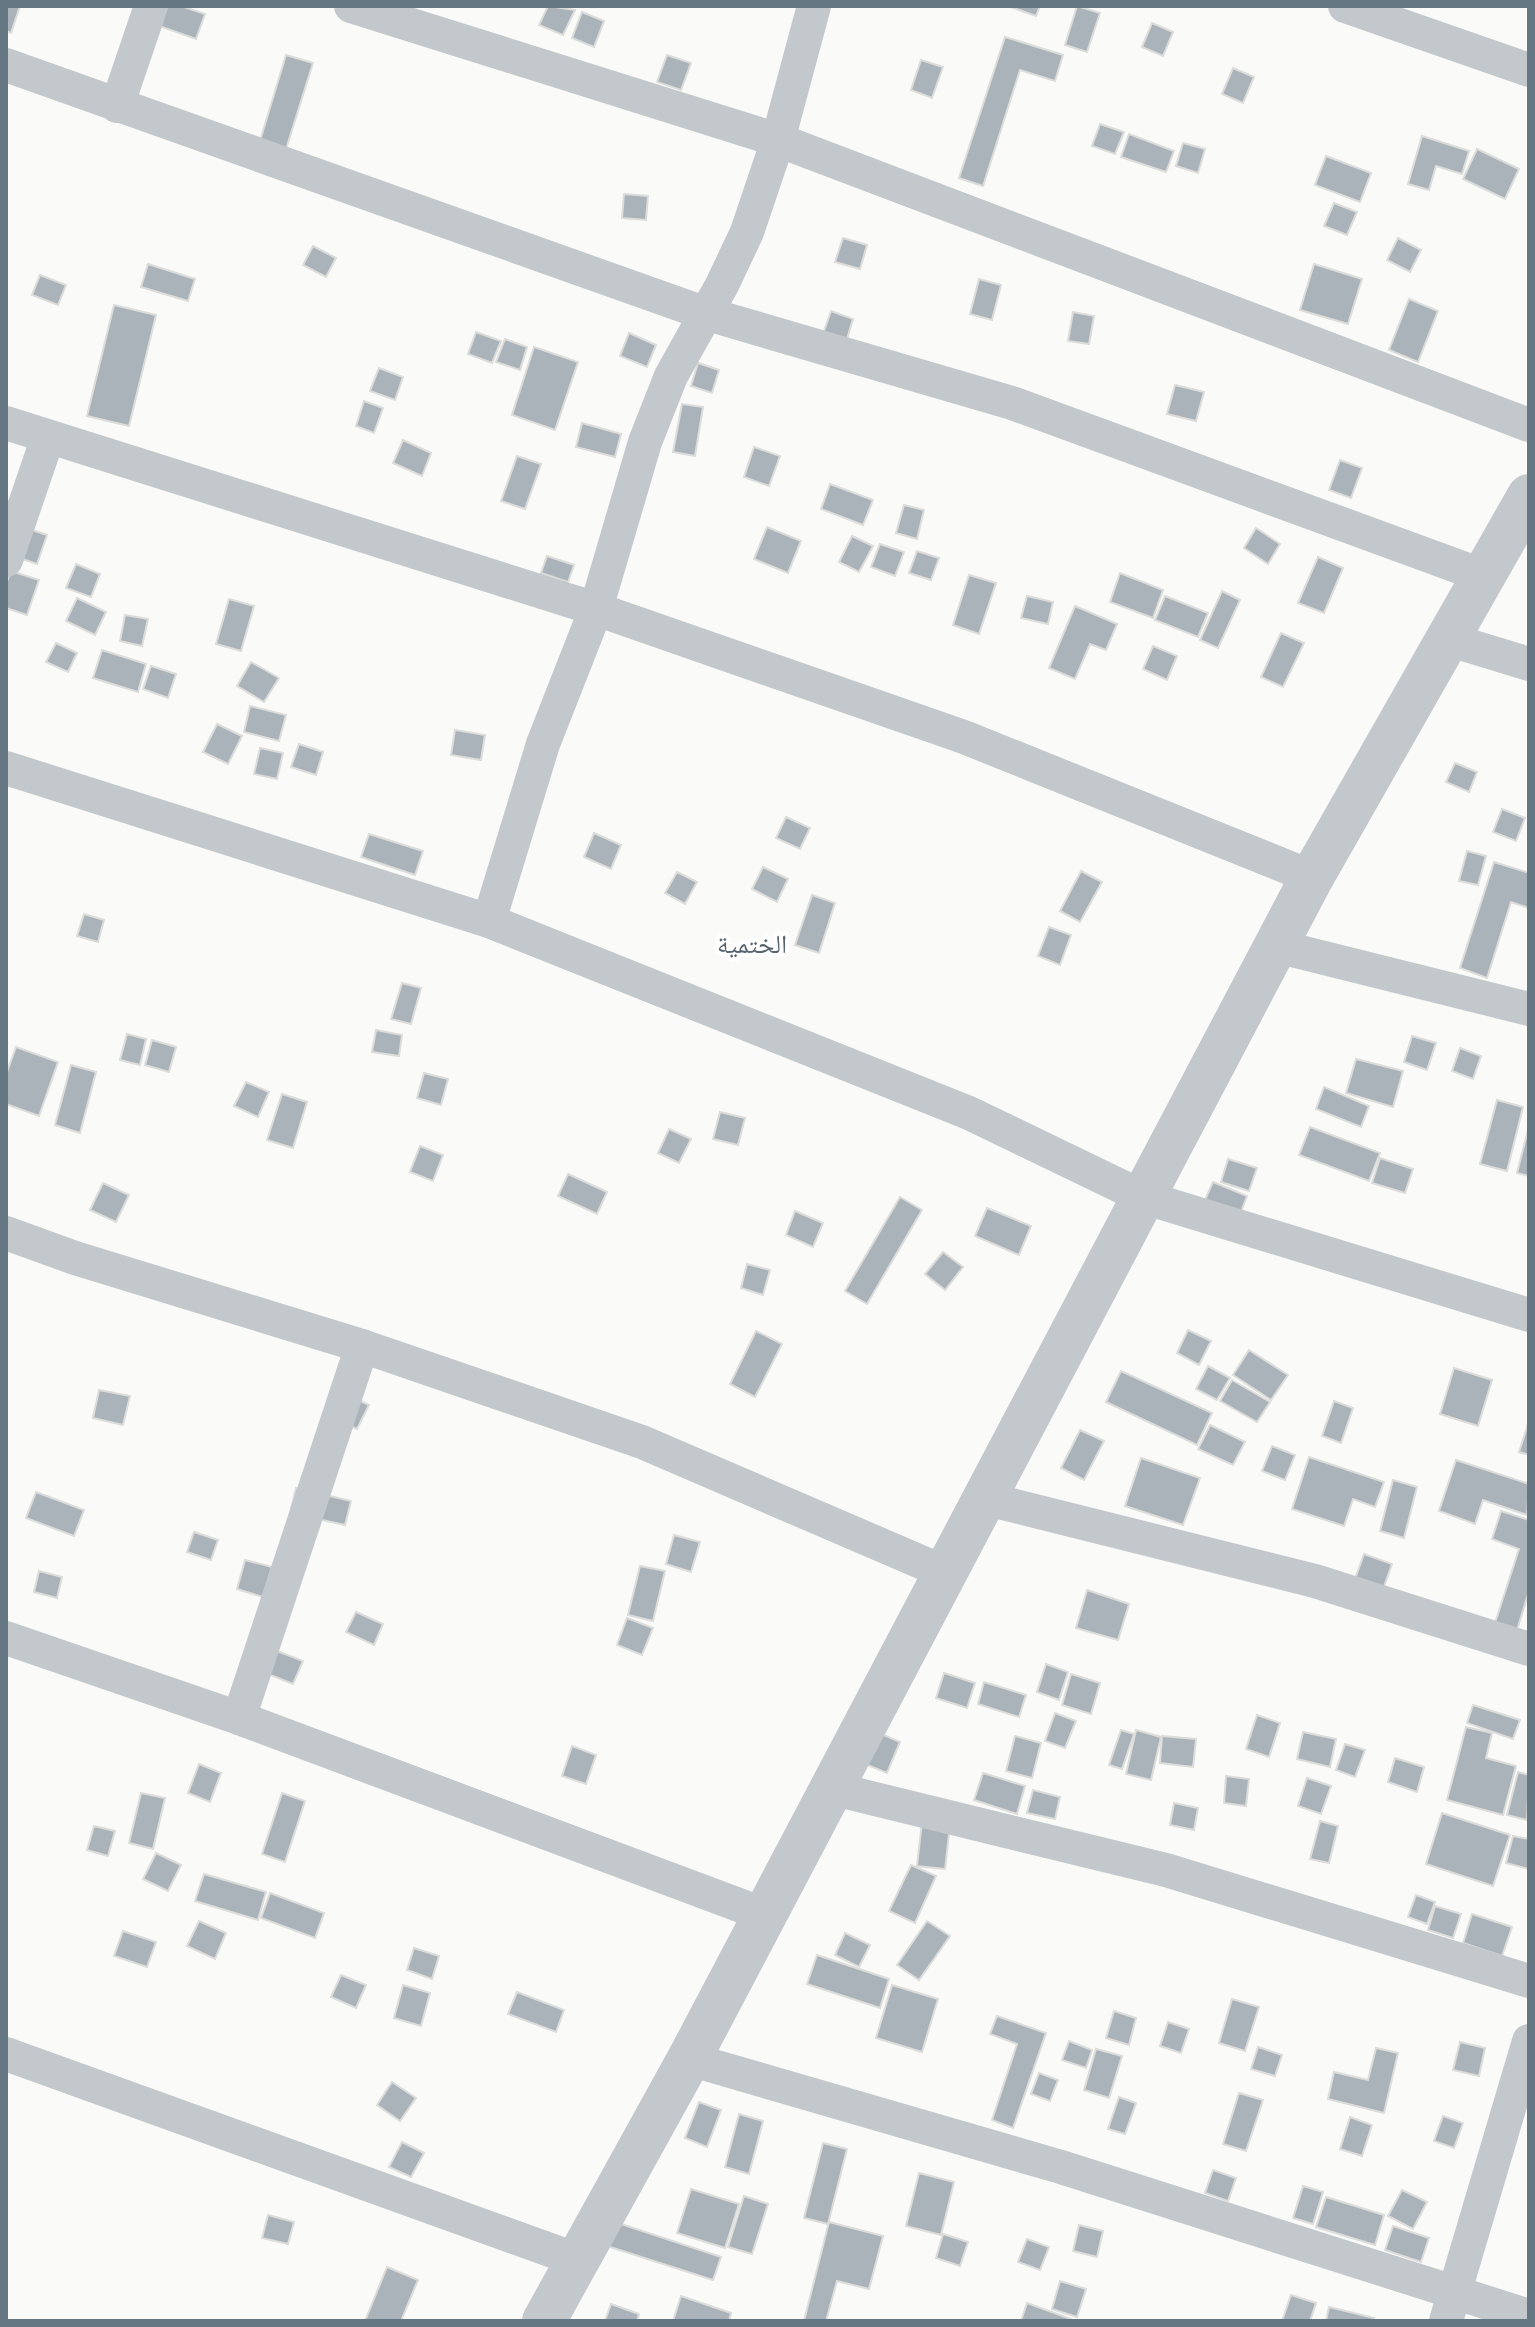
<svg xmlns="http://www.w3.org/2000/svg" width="1535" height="2327" viewBox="0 0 1535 2327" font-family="Lato,'Noto Naskh Arabic',sans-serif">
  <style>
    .building { fill: #aab3b9; stroke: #dcdcda; stroke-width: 2 }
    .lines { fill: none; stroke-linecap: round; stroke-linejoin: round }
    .minor { stroke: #c3c8cc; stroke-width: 34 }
    .tertiary { stroke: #c3c8cc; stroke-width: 44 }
    .labels { text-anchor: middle; stroke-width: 8; stroke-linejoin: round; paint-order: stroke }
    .quarter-label { font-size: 26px; fill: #57646e; stroke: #fff }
  </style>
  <rect width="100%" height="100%" fill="#fafaf8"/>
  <g class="building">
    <polygon points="6,6 20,6 11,33 6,31"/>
    <polygon points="154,6 181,6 205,14 196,39 148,22"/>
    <polygon points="548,6 575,10 563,35 539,25"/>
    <polygon points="1008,6 1040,6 1036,16"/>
    <polygon points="1077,6 1100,13 1087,52 1065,45"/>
    <polygon points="582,12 604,21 594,47 572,38"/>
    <polygon points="1152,23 1173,32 1163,56 1142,47"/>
    <polygon points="1005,37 1063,55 1055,81 1020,70 983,186 959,178"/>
    <polygon points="286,55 313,63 286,149 260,141"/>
    <polygon points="667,55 691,63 681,90 657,82"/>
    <polygon points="921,60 943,67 932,98 911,90"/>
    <polygon points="1233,68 1254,77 1243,103 1222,94"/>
    <polygon points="1100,124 1124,132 1115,154 1092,146"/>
    <polygon points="1129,134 1174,151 1166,172 1121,157"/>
    <polygon points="1422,136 1469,151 1462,174 1436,166 1429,190 1408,184"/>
    <polygon points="1183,143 1205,149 1198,173 1176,166"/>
    <polygon points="1477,149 1519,169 1505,199 1463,179"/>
    <polygon points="1326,156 1371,173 1360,202 1315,185"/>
    <polygon points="624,194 648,196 646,220 622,218"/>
    <polygon points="1334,203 1357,212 1347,235 1324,226"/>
    <polygon points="843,238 867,245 860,269 835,262"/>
    <polygon points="1398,238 1421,250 1410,272 1387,260"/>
    <polygon points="313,246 336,258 326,277 303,265"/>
    <polygon points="148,264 195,279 188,301 141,287"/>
    <polygon points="1314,264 1362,279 1348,324 1300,310"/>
    <polygon points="40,275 66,285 58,305 32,295"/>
    <polygon points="979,279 1001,285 992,320 970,314"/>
    <polygon points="1409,299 1438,311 1418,362 1389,350"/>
    <polygon points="114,305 156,315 129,426 87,416"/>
    <polygon points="831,311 853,319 846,342 823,334"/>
    <polygon points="1073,312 1094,316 1089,344 1068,341"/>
    <polygon points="476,332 501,341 492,363 468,354"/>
    <polygon points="629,333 656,345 647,367 620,356"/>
    <polygon points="505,339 527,347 520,370 496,362"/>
    <polygon points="534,347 578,362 555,430 512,415"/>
    <polygon points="698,363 719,370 712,393 691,386"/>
    <polygon points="379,368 403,377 395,400 370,391"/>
    <polygon points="1175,385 1204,392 1196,421 1167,414"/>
    <polygon points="364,401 383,408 374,433 356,426"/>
    <polygon points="682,404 703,407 695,456 673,452"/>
    <polygon points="582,423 621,434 615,457 576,447"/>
    <polygon points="403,440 431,453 422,476 393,463"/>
    <polygon points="754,447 780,456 769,486 744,477"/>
    <polygon points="517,456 541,464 525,509 501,501"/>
    <polygon points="1340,460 1362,468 1351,498 1329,490"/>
    <polygon points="830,484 873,500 863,525 821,509"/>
    <polygon points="904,505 924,510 917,539 896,533"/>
    <polygon points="17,525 47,535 37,564 8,554"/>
    <polygon points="767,527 801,541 788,573 754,559"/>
    <polygon points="1256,528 1280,544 1268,564 1244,548"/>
    <polygon points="852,536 873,546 859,572 839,562"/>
    <polygon points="880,544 904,552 895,576 871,567"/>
    <polygon points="917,551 939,558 931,580 909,573"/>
    <polygon points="547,556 574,565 568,582 541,573"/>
    <polygon points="1318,557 1343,568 1324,613 1298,603"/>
    <polygon points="76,564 100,574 91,597 66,588"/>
    <polygon points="11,571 39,580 27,615 6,608 6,584"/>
    <polygon points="1120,573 1163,590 1153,618 1110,602"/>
    <polygon points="969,575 996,583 979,634 953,625"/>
    <polygon points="1222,591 1240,600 1218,648 1200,640"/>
    <polygon points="1027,596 1053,602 1048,624 1021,618"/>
    <polygon points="1165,596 1208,613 1198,637 1155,620"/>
    <polygon points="77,598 106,612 95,635 66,621"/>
    <polygon points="229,599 254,606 241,651 216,644"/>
    <polygon points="1075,606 1117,624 1106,650 1090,644 1075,679 1049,668"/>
    <polygon points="125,615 148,619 142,646 120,641"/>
    <polygon points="1281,633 1304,643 1283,687 1261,677"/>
    <polygon points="56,643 77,653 68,672 46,662"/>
    <polygon points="1153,646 1177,656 1167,680 1143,669"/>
    <polygon points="102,650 146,664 138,692 93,678"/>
    <polygon points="251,662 279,678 264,702 237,686"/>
    <polygon points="151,666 176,674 168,698 143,689"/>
    <polygon points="250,706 286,715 279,741 244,732"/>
    <polygon points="217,724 242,736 228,764 203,752"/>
    <polygon points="455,730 485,735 481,760 451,755"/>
    <polygon points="299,744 323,752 316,775 291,767"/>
    <polygon points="260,748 283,753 277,779 254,774"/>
    <polygon points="1455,763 1477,772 1469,792 1446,782"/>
    <polygon points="1502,809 1525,818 1516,841 1493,832"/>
    <polygon points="786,817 810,828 800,849 776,838"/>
    <polygon points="594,833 621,845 611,869 584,857"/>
    <polygon points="369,834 423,851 415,875 361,857"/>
    <polygon points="1467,851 1486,856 1478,885 1459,881"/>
    <polygon points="1494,862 1529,873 1529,908 1511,902 1487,978 1460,968"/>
    <polygon points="763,867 788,879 777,902 752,889"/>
    <polygon points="1081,871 1102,882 1080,922 1060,911"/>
    <polygon points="677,872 697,882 685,904 665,893"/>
    <polygon points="812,895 835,903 819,953 795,945"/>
    <polygon points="84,914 104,920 98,942 77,936"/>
    <polygon points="1049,927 1071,935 1060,965 1038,956"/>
    <polygon points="402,983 421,988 411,1024 391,1019"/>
    <polygon points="376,1030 402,1035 399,1056 372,1052"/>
    <polygon points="127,1034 146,1039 140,1065 120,1060"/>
    <polygon points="1412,1036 1436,1043 1427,1070 1404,1062"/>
    <polygon points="152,1040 176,1047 169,1072 145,1065"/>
    <polygon points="16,1047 58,1062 39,1116 6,1104 6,1075"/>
    <polygon points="1460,1048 1481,1056 1473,1079 1452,1071"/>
    <polygon points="1356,1059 1403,1071 1393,1107 1346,1093"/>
    <polygon points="71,1065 96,1072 80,1133 55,1125"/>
    <polygon points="424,1073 448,1079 441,1105 417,1098"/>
    <polygon points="246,1082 269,1092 258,1117 234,1106"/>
    <polygon points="1324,1087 1369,1106 1361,1127 1316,1109"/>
    <polygon points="282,1094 307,1102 293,1148 267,1140"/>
    <polygon points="1497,1100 1523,1107 1507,1171 1480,1164"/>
    <polygon points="720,1112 745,1118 738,1145 713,1139"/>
    <polygon points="1529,1126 1529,1176 1517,1173"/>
    <polygon points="1310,1127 1380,1153 1369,1181 1299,1155"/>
    <polygon points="669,1129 691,1139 679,1163 658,1153"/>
    <polygon points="420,1146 443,1155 433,1181 410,1172"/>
    <polygon points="1380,1158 1413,1169 1405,1193 1372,1183"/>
    <polygon points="1228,1159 1257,1168 1249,1191 1221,1182"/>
    <polygon points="568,1174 607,1192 597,1214 558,1196"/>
    <polygon points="1213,1182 1247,1196 1239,1217 1204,1202"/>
    <polygon points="103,1183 129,1195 116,1222 90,1210"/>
    <polygon points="900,1197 922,1210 867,1304 845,1291"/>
    <polygon points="987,1208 1031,1226 1019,1255 975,1236"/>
    <polygon points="795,1211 823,1223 813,1247 786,1235"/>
    <polygon points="943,1252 963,1267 945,1290 925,1274"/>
    <polygon points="747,1264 770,1270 763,1295 741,1288"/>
    <polygon points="1188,1330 1211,1341 1199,1365 1177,1353"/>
    <polygon points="756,1331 782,1344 755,1397 730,1384"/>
    <polygon points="1249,1350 1288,1375 1271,1400 1233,1375"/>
    <polygon points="1208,1366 1230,1378 1217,1400 1196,1389"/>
    <polygon points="1454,1368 1492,1380 1478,1426 1440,1414"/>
    <polygon points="1121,1371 1212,1413 1197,1445 1106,1402"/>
    <polygon points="1232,1380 1270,1402 1257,1422 1220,1401"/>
    <polygon points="99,1390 130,1396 123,1425 93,1418"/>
    <polygon points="344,1393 369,1405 357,1429 332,1417"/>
    <polygon points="1334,1401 1353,1408 1341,1443 1322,1436"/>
    <polygon points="1529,1421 1529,1455 1519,1452"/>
    <polygon points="1210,1425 1245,1442 1233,1465 1198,1449"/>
    <polygon points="1080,1430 1104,1441 1084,1480 1061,1468"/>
    <polygon points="1272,1446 1295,1455 1285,1480 1262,1471"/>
    <polygon points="1309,1457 1384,1482 1375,1507 1353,1499 1344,1526 1292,1509"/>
    <polygon points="1141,1458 1200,1478 1183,1525 1125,1506"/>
    <polygon points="1456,1460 1529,1484 1527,1515 1483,1500 1475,1524 1439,1511"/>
    <polygon points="1393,1480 1417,1487 1404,1538 1380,1531"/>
    <polygon points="296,1488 351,1501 345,1525 290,1513"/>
    <polygon points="36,1492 84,1510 74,1536 26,1518"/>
    <polygon points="1501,1511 1529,1520 1529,1591 1517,1630 1495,1623 1519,1549 1492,1539"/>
    <polygon points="194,1532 218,1540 211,1560 187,1552"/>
    <polygon points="674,1535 700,1542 691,1572 666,1564"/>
    <polygon points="1364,1554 1392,1564 1382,1592 1354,1582"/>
    <polygon points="245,1560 272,1567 263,1597 237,1589"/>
    <polygon points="640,1566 665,1571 653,1621 628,1615"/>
    <polygon points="39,1571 62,1577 57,1598 34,1592"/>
    <polygon points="1087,1590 1129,1604 1118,1640 1076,1628"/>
    <polygon points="356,1612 383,1624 374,1645 346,1632"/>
    <polygon points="627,1618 653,1628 642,1655 617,1645"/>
    <polygon points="277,1651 303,1661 293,1684 268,1674"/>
    <polygon points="1046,1664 1068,1672 1059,1700 1037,1692"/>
    <polygon points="944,1673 975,1683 967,1708 936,1698"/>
    <polygon points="1071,1674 1100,1683 1091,1714 1062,1705"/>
    <polygon points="984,1682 1026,1695 1019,1717 978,1704"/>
    <polygon points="1473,1705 1520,1720 1513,1739 1467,1723"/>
    <polygon points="1055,1713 1076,1721 1065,1748 1045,1741"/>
    <polygon points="1257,1715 1280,1723 1269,1757 1246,1749"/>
    <polygon points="1466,1727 1492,1733 1486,1758 1516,1766 1503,1815 1447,1800"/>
    <polygon points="1121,1730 1134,1734 1122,1769 1109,1765"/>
    <polygon points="1136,1730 1161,1737 1151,1780 1126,1774"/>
    <polygon points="877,1732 900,1742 887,1773 865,1764"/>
    <polygon points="1303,1732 1336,1739 1330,1767 1297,1759"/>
    <polygon points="1015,1736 1041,1743 1032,1778 1006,1771"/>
    <polygon points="1162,1736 1196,1739 1193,1767 1160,1763"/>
    <polygon points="1345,1744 1365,1750 1355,1777 1336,1770"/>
    <polygon points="572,1746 596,1755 586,1784 562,1776"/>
    <polygon points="1395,1758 1424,1767 1417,1792 1388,1782"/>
    <polygon points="199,1764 221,1773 210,1802 188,1793"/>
    <polygon points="1518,1772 1529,1775 1527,1820 1507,1815"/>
    <polygon points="983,1773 1025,1786 1017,1814 974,1800"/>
    <polygon points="1226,1776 1249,1779 1246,1806 1224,1803"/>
    <polygon points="1307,1778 1331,1786 1321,1814 1298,1806"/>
    <polygon points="1033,1790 1060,1797 1055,1819 1027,1813"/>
    <polygon points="141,1793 165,1798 153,1849 129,1843"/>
    <polygon points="282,1793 305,1801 285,1862 262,1854"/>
    <polygon points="1174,1803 1198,1808 1194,1830 1170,1825"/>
    <polygon points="1442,1813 1510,1835 1493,1886 1426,1864"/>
    <polygon points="1320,1821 1338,1826 1329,1863 1310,1859"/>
    <polygon points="922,1822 950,1825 945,1869 917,1866"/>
    <polygon points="94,1826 115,1831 108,1856 87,1850"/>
    <polygon points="1513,1836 1529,1839 1529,1869 1506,1863"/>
    <polygon points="156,1853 181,1865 168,1891 143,1879"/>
    <polygon points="911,1865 936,1876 915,1923 889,1911"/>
    <polygon points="204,1874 266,1892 258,1920 195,1901"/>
    <polygon points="270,1893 324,1913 315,1938 261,1918"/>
    <polygon points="1416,1895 1435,1902 1427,1924 1408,1917"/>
    <polygon points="1435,1906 1461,1914 1453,1938 1428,1930"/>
    <polygon points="1472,1914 1512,1927 1502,1956 1463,1943"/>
    <polygon points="199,1921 226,1933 215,1959 187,1946"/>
    <polygon points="927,1921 950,1936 919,1980 897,1965"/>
    <polygon points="123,1931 156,1942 147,1967 114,1956"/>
    <polygon points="845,1933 870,1945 859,1967 835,1955"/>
    <polygon points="414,1948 439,1956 432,1979 407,1970"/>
    <polygon points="817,1955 889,1979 880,2008 807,1984"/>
    <polygon points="341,1975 366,1985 356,2008 331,1997"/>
    <polygon points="403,1985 430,1993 421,2026 394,2018"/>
    <polygon points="892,1985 938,1999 922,2052 876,2038"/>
    <polygon points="517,1992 564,2010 556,2032 508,2014"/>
    <polygon points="1232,1999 1259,2007 1245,2051 1219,2043"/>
    <polygon points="1114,2011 1136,2018 1129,2045 1106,2038"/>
    <polygon points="997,2016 1046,2033 1013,2128 992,2120 1017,2044 990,2034"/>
    <polygon points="1168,2022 1189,2029 1181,2053 1160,2046"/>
    <polygon points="1069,2041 1092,2050 1086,2068 1062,2060"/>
    <polygon points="1460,2042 1485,2048 1479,2076 1453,2070"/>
    <polygon points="1258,2047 1282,2055 1275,2076 1251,2069"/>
    <polygon points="1376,2048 1398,2053 1384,2113 1328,2099 1334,2072 1368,2080"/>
    <polygon points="1096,2049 1122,2056 1109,2098 1084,2090"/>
    <polygon points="1039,2073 1058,2080 1050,2101 1031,2094"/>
    <polygon points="392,2082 416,2098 400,2121 377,2105"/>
    <polygon points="1239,2093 1263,2100 1246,2151 1223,2144"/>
    <polygon points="1119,2097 1136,2103 1125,2134 1108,2129"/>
    <polygon points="699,2102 721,2110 707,2147 685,2138"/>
    <polygon points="739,2114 763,2121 749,2174 725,2167"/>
    <polygon points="1443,2116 1463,2123 1454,2148 1434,2141"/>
    <polygon points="1350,2117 1372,2125 1362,2156 1340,2149"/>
    <polygon points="402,2142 424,2153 411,2177 389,2167"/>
    <polygon points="823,2143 847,2149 828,2224 804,2218"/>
    <polygon points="1213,2170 1236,2178 1228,2201 1205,2193"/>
    <polygon points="919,2173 954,2182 941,2235 906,2226"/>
    <polygon points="1303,2186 1323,2192 1313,2224 1293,2218"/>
    <polygon points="691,2189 739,2204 725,2248 677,2233"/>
    <polygon points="1402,2190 1427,2202 1413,2229 1388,2216"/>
    <polygon points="744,2196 768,2204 752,2254 728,2247"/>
    <polygon points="1326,2197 1384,2215 1375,2245 1316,2227"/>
    <polygon points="268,2215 294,2222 288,2244 262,2238"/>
    <polygon points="612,2221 721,2257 713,2280 604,2245"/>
    <polygon points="829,2222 883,2236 869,2289 837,2281 826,2321 804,2321"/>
    <polygon points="1079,2225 1103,2231 1097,2257 1073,2251"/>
    <polygon points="1393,2226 1429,2238 1421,2262 1385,2250"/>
    <polygon points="943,2234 968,2242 960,2266 936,2258"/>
    <polygon points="1027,2239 1049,2247 1040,2270 1018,2262"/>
    <polygon points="387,2267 418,2280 401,2321 365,2321"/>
    <polygon points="1060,2281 1086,2289 1077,2317 1052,2309"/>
    <polygon points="1291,2295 1316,2303 1310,2321 1282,2321"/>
    <polygon points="681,2296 731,2313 729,2321 673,2321"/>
    <polygon points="1027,2303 1071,2319 1070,2321 1021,2321"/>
    <polygon points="611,2304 639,2314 637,2321 605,2321"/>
    <polygon points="1329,2307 1374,2318 1373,2321 1326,2321"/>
  </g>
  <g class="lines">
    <g class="minor">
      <polyline points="351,6 778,140 1529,425"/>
      <polyline points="1345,6 1529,70"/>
      <polyline points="6,65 704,313 1012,403 1484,576"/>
      <polyline points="117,106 151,6"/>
      <polyline points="6,423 596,609 964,737 1312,877"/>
      <polyline points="6,560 48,437"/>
      <polyline points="1447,639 1529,664"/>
      <polyline points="6,768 489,921 969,1113 1143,1197 1529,1315"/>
      <polyline points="489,921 543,744 596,609 645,442 671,376 722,285 747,232 778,140 814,6"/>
      <polyline points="1276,946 1529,1009"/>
      <polyline points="6,1233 75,1258 362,1346 642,1442 944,1572"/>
      <polyline points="983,1498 1315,1581 1529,1649"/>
      <polyline points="6,1638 239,1718 763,1914"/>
      <polyline points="239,1718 362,1346"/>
      <polyline points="830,1788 1166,1870 1529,1981"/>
      <polyline points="6,2054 575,2259"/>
      <polyline points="689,2059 1061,2167 1529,2316"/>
      <polyline points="1446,2321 1529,2041"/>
    </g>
    <polyline class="tertiary" points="544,2321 689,2059 1312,877 1529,496"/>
  </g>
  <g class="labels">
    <g class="quarter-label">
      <text x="752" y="953">الختمية</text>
    </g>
  </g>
  <rect width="1535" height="2327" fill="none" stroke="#657683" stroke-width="16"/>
</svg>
